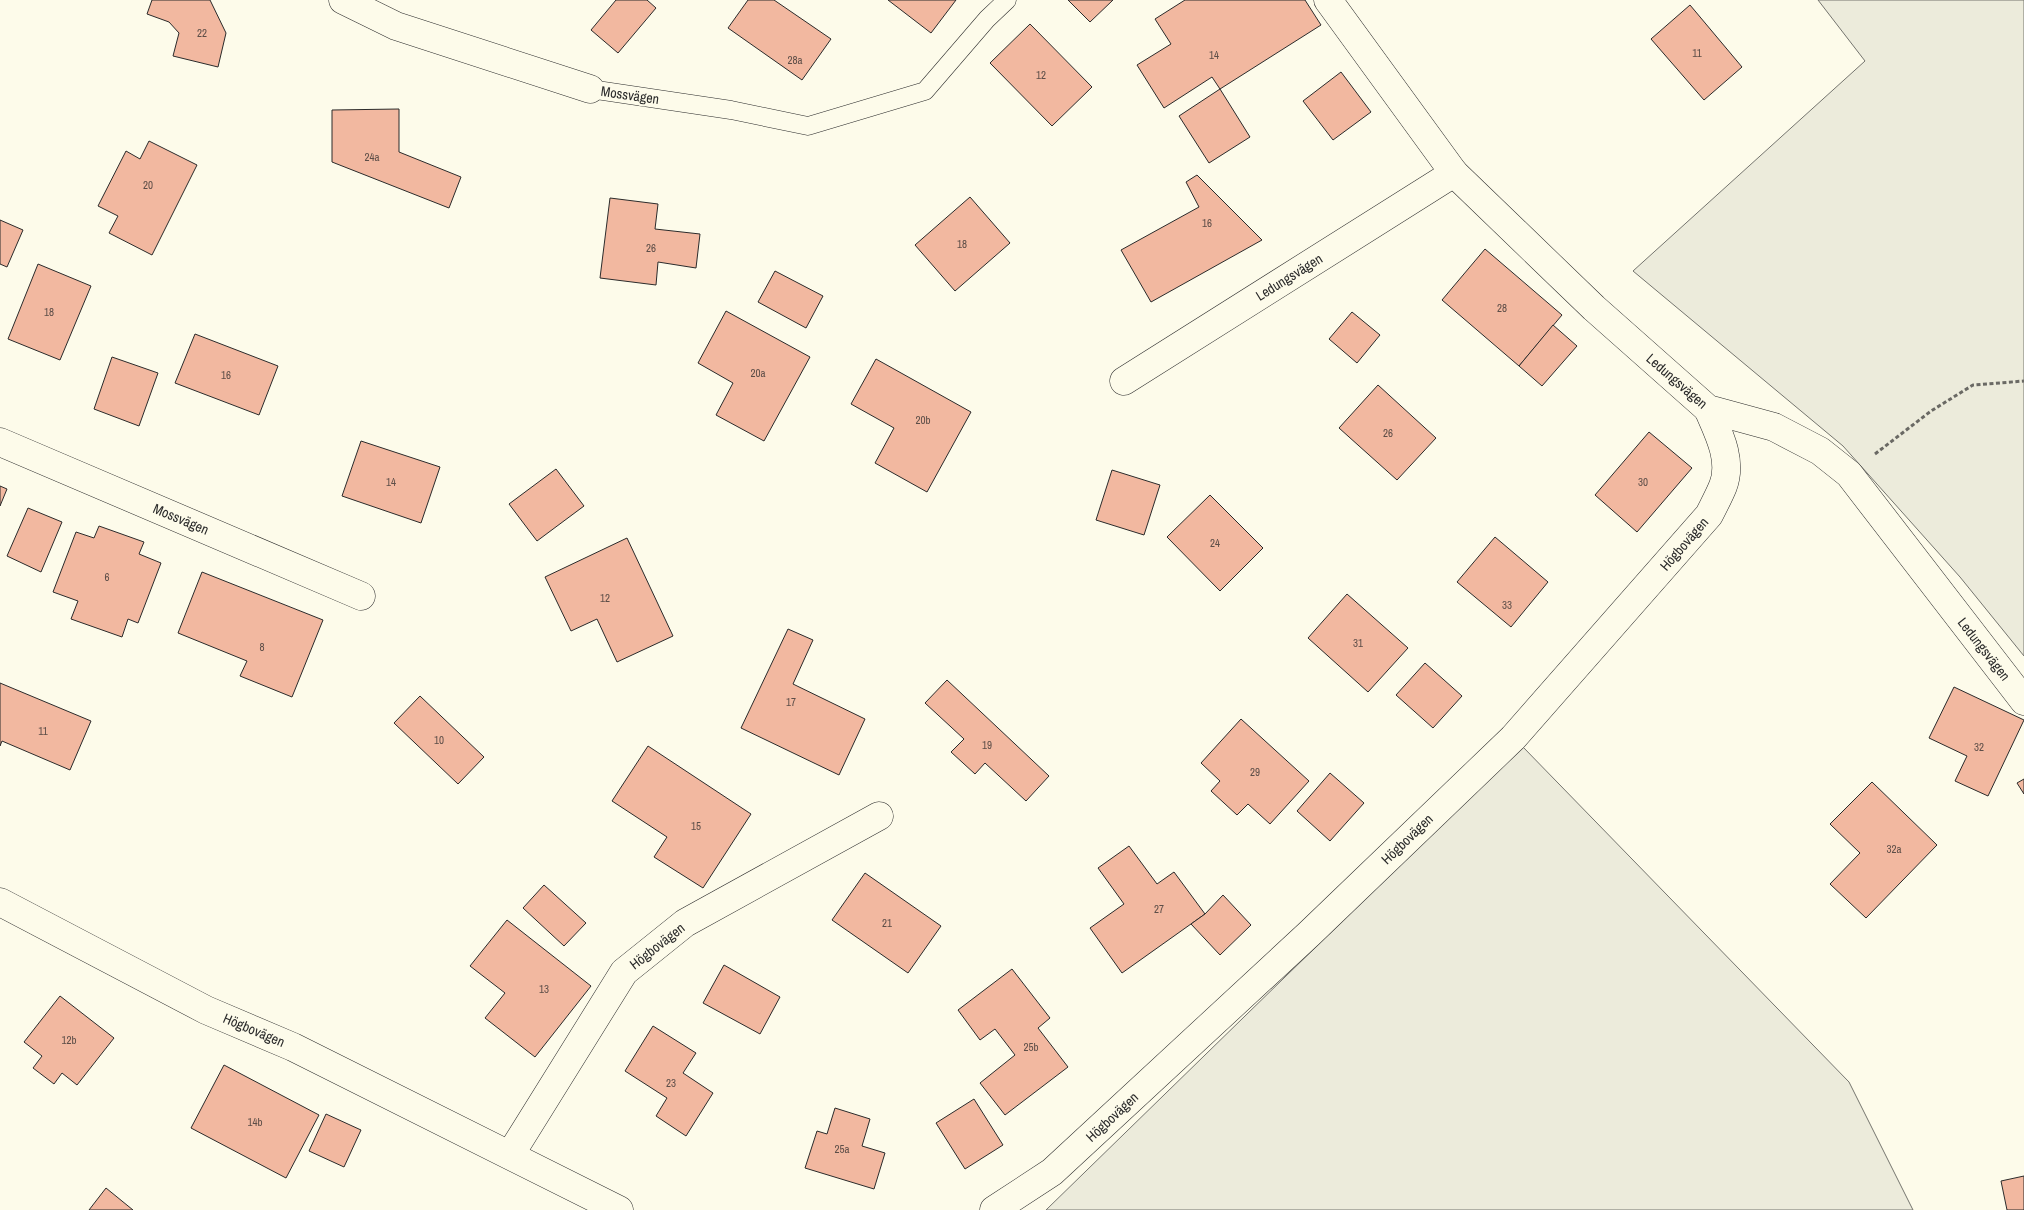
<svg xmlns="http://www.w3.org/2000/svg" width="2024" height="1210" viewBox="0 0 2024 1210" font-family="'Archivo Narrow',sans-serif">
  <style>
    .green { fill: #ecebdb; stroke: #74746e }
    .building { fill: #f2b8a0; stroke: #2b2b2b }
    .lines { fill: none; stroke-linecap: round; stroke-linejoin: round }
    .service-casing { stroke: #2b2b2b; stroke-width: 19 }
    .minor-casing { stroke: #2b2b2b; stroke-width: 29 }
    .path { stroke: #6a6964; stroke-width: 3; stroke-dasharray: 4 2.5; stroke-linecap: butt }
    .service { stroke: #fdfbea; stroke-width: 18 }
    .minor { stroke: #fdfbea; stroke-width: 28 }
    .labels { text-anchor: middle; stroke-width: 4; stroke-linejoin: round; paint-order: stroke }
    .number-label { font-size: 11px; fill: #5d4e48 }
    .street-label { font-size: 14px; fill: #2b2b2b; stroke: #fdfbea }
  </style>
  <rect width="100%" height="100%" fill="#fdfbea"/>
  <g class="green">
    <polygon points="1818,0 2024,0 2024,656 1960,577 1843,446 1633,271 1865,61"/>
    <polygon points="1522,746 1849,1082 1913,1210 1046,1210"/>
  </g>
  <g class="building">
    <polygon points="152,0 210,0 226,33 218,67 173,56 179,33 169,22 147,14"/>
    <polygon points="616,0 647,0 656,8 618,53 591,30"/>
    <polygon points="748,0 774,0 831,39 802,80 728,28"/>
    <polygon points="888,0 956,0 931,33"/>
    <polygon points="1068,0 1113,0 1090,22"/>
    <polygon points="1185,0 1305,0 1321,25 1220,89 1212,77 1164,108 1137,65 1171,44 1155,19"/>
    <polygon points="1690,5 1742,67 1704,100 1651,39"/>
    <polygon points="1030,24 1092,87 1052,126 990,63"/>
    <polygon points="1341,72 1371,112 1333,140 1303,101"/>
    <polygon points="1220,89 1250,137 1209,163 1179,116"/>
    <polygon points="399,109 399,152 461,177 449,208 332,162 332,110"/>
    <polygon points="149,141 197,165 152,255 109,233 118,216 98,206 126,151 140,159"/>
    <polygon points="1197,175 1262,240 1151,302 1121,250 1199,207 1186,182"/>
    <polygon points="970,197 1010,243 955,291 915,245"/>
    <polygon points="610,198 658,204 655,229 700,234 696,268 658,262 656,285 600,278"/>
    <polygon points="0,220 23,230 7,267 0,264"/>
    <polygon points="1485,249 1562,315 1519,366 1442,300"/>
    <polygon points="38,264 91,286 60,360 8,339"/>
    <polygon points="775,271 823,296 806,328 758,302"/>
    <polygon points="726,311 810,357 764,441 716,415 733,383 698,363"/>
    <polygon points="1352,312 1380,335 1357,363 1329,339"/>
    <polygon points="1553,325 1577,346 1542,386 1519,366"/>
    <polygon points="195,334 278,366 259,415 175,383"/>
    <polygon points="112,357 158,373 139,426 94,409"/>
    <polygon points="876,359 971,412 927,492 875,463 894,428 851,404"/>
    <polygon points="1378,385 1436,438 1397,480 1339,428"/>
    <polygon points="1649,432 1692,468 1637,532 1595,495"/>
    <polygon points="361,441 440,467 421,523 342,496"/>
    <polygon points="556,469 584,506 537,541 509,504"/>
    <polygon points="1112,470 1160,485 1144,535 1096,520"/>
    <polygon points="0,486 7,489 0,506"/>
    <polygon points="1210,495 1263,548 1220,591 1167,537"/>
    <polygon points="28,508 62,522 41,572 7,556"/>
    <polygon points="99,526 144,542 139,554 161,563 138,623 128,619 122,637 71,619 78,601 53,592 76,532 94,538"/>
    <polygon points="1495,537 1548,582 1511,627 1457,582"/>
    <polygon points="627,538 673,636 617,662 597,619 571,631 545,577"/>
    <polygon points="202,572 323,620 292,697 240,676 247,661 178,633"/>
    <polygon points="1347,594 1408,648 1368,692 1308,638"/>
    <polygon points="788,629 813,640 793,684 865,719 839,775 741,728"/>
    <polygon points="1425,663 1462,696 1433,728 1396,695"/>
    <polygon points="947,680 1049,776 1026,801 985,763 975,774 951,752 964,739 925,703"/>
    <polygon points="0,683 91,721 70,770 2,741 0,746"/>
    <polygon points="1954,687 2024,720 1988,796 1955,781 1967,756 1929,738"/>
    <polygon points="420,696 484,757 458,784 394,723"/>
    <polygon points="1241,719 1309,781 1270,824 1248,804 1237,815 1211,791 1220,781 1201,763"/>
    <polygon points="648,746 751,814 703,888 654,857 667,837 612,801"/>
    <polygon points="1330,773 1364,803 1330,841 1297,811"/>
    <polygon points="2024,779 2024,794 2017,783"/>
    <polygon points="1872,782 1937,845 1866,918 1830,884 1860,853 1830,824"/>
    <polygon points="1129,846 1157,884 1174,872 1205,914 1122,973 1090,928 1124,904 1098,868"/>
    <polygon points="865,873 941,926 908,973 832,920"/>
    <polygon points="544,885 586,923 564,946 523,908"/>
    <polygon points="1223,895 1251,925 1220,955 1191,924 1205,914"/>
    <polygon points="507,920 591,986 535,1057 485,1018 505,993 470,966"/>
    <polygon points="724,965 780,997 760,1034 703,1003"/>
    <polygon points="1012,969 1050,1018 1038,1028 1068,1067 1005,1115 980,1083 1015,1055 995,1029 980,1040 958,1010"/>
    <polygon points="60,996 114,1038 77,1085 62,1073 54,1084 33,1068 42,1056 24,1042"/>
    <polygon points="653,1026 696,1053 683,1073 713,1093 686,1136 656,1116 667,1098 625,1071"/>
    <polygon points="224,1065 319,1115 286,1178 191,1128"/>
    <polygon points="974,1099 1003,1145 965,1169 936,1123"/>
    <polygon points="835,1108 870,1119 862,1146 885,1153 874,1189 805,1168 817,1131 827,1134"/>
    <polygon points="326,1114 361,1130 344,1167 309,1151"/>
    <polygon points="2024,1176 2024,1210 2007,1210 2001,1181"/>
    <polygon points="106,1188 133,1210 89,1210"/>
  </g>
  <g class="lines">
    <g class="service-casing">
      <polyline id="service" points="590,89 731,110 808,126 925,91 987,19 1007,0"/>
    </g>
    <g class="minor-casing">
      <g id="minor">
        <polyline points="343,0 396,26 590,89"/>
        <polyline points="1328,0 1454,173 1594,308 1708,409 1774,427 1820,451 1849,474 2024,701"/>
        <polyline points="1124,381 1454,173"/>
        <polyline points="0,442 361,596"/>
        <polyline points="0,902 206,1010 293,1047 619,1210"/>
        <polyline points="510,1155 624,972 685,923 879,816"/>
        <path d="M994,1210L1052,1172L1309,934L1513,738L1709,515C1714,505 1719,496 1723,486C1733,460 1718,432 1708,409"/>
      </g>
    </g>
    <polyline class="path" points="1875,454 1931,411 1973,385 2024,381"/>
    <use href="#service" class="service"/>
    <use href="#minor" class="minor"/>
  </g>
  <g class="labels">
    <g class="number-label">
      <text x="202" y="37">22</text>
      <text x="1697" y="57">11</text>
      <text x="1214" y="59">14</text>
      <text x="795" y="64">28a</text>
      <text x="1041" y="79">12</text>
      <text x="372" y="161">24a</text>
      <text x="148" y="189">20</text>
      <text x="1207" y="227">16</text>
      <text x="962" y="248">18</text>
      <text x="651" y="252">26</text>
      <text x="1502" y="312">28</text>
      <text x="49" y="316">18</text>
      <text x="758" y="377">20a</text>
      <text x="226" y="379">16</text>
      <text x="923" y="424">20b</text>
      <text x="1388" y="437">26</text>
      <text x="391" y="486">14</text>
      <text x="1643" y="486">30</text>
      <text x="1215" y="547">24</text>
      <text x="107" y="581">6</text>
      <text x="605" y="602">12</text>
      <text x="1507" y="609">33</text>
      <text x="1358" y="647">31</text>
      <text x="262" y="651">8</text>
      <text x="791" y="706">17</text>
      <text x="43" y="735">11</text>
      <text x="439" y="744">10</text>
      <text x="987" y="749">19</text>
      <text x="1979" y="751">32</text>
      <text x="1255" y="776">29</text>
      <text x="696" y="830">15</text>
      <text x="1894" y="853">32a</text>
      <text x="1159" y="913">27</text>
      <text x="887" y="927">21</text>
      <text x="544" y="993">13</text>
      <text x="69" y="1044">12b</text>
      <text x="1031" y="1051">25b</text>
      <text x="671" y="1087">23</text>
      <text x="255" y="1126">14b</text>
      <text x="842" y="1153">25a</text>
    </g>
    <g class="street-label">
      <text transform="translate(630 95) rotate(8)" y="5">Mossvägen</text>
      <text transform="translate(1289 277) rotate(-32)" y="5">Ledungsvägen</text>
      <text transform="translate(1677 381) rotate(41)" y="5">Ledungsvägen</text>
      <text transform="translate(181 519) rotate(23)" y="5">Mossvägen</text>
      <text transform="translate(1684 544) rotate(-49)" y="5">Högbovägen</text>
      <text transform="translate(1984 649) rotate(52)" y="5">Ledungsvägen</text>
      <text transform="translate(1407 839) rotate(-44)" y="5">Högbovägen</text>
      <text transform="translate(657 946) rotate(-38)" y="5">Högbovägen</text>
      <text transform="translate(254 1030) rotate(23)" y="5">Högbovägen</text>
      <text transform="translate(1112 1117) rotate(-43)" y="5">Högbovägen</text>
    </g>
  </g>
</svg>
